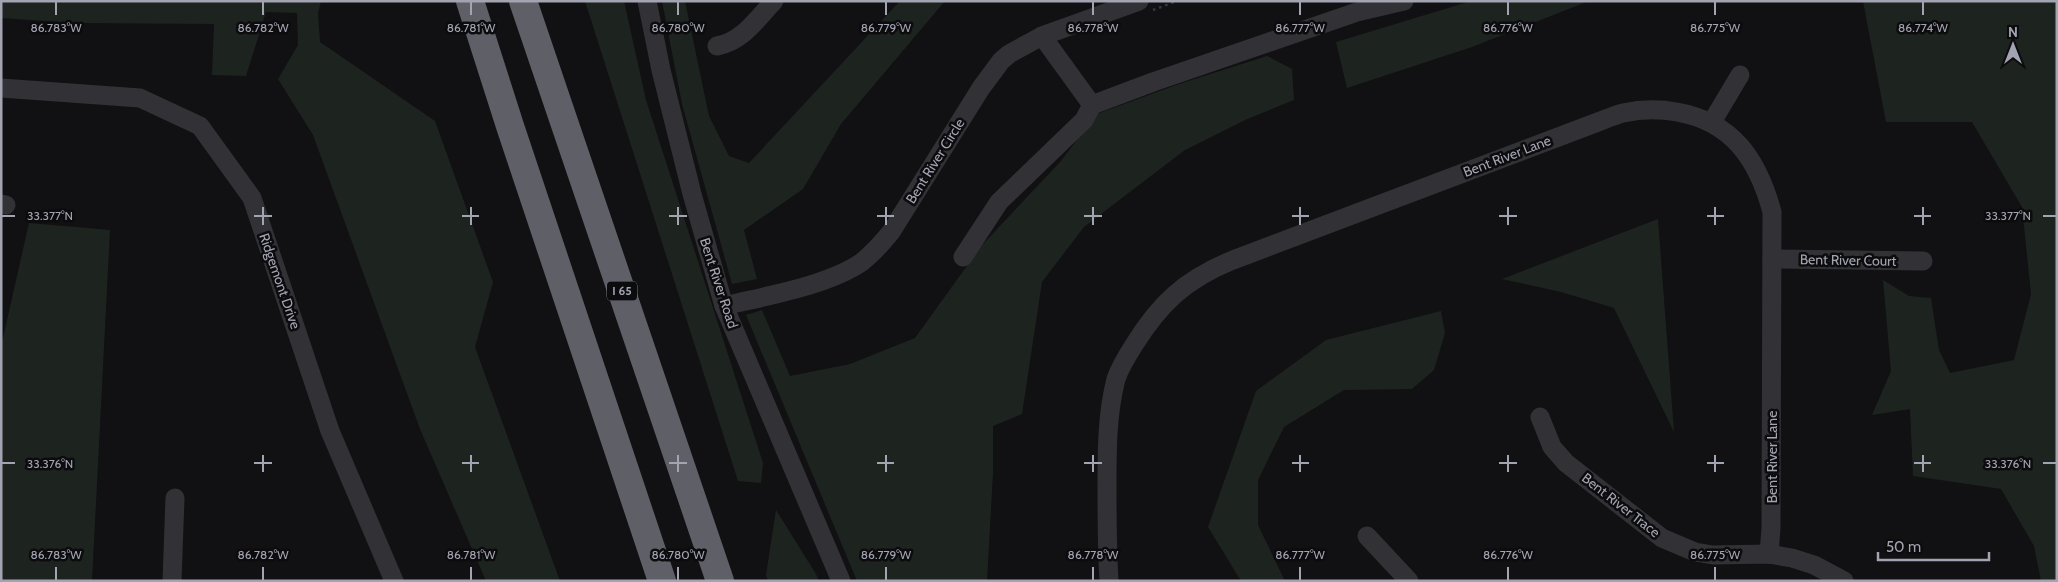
<svg xmlns="http://www.w3.org/2000/svg" width="2058" height="582" viewBox="0 0 2058 582" font-family="Cabin,sans-serif">
  <style>
    .green { fill: #1d241f }
    .lines { fill: none; stroke-linecap: round; stroke-linejoin: round }
    .path { stroke: #38383d; stroke-width: 2.5; stroke-dasharray: 2.5 4; stroke-linecap: butt }
    .minor { stroke: #323236; stroke-width: 19 }
    .highway { stroke: #5e5f67; stroke-width: 28 }
    .ticks { fill: none; stroke: #a3a4b1; stroke-width: 2 }
    .labels { text-anchor: middle; stroke-width: 5; stroke-linejoin: round; paint-order: stroke }
    .shield { fill: #0c0b0d; stroke: #767680; stroke-width: 1 }
    .shield-label { font-size: 12px; font-weight: bold; fill: #a3a4b1 }
    .street-label { font-size: 14px; fill: #a3a4b1; stroke: #0c0b0d }
    .ticks-label { font-size: 12px; text-anchor: middle; fill: #a3a4b1; stroke: #0c0b0d; stroke-width: 5; stroke-linejoin: round; paint-order: stroke }
  </style>
  <rect width="100%" height="100%" fill="#111012"/>
  <g class="green">
    <polygon points="1,1 321,1 318,13 320,42 435,121 493,282 475,347 560,581 486,581 420,429 313,135 278,79 298,45 297,13 266,12 246,76 212,75 214,24 74,23 1,18"/>
    <polygon points="585,1 624,1 646,100 763,463 761,483 738,481"/>
    <polygon points="662,1 685,1 709,116 729,156 749,163 900,1 945,1 841,124 803,189 744,230 757,279 732,284 682,104"/>
    <polygon points="1471,1 1589,1 1472,47 1347,88 1336,42"/>
    <polygon points="1863,1 2057,1 2057,581 2041,581 2034,546 2001,489 1913,476 1910,409 1872,415 1891,371 1883,280 1909,296 1931,298 1939,350 1950,373 2014,360 2031,294 2022,207 1972,122 1886,122"/>
    <polygon points="1267,56 1292,69 1294,100 1245,120 1185,150 1084,227 1042,282 1022,414 993,426 993,473 987,581 857,581 746,315 762,310 790,376 850,364 915,338 982,245 1060,162 1097,114 1179,84"/>
    <polygon points="1658,219 1674,432 1614,308 1561,292 1502,279"/>
    <polygon points="29,223 110,230 92,581 1,581 1,338 3,338"/>
    <polygon points="1441,311 1445,333 1434,370 1412,389 1344,390 1284,427 1258,480 1258,525 1285,581 1241,581 1208,527 1256,391 1326,340"/>
    <polygon points="776,510 816,574 819,581 768,581 766,575"/>
  </g>
  <g class="lines">
    <polyline class="path" points="1153,10 1177,1"/>
    <g class="minor">
      <polyline points="647,1 661,70 692,194 724,306 841,581"/>
      <polyline points="1042,36 1092,105"/>
      <path d="M717,46C742,42 757,19 774,1"/>
      <polyline points="1,88 140,98 200,126 252,198 330,431 394,581"/>
      <polyline points="1712,122 1740,75"/>
      <polyline points="1,204 6,205"/>
      <polyline points="963,257 999,202 1084,120 1092,105 1153,82 1357,12 1404,1"/>
      <polyline points="1772,259 1923,261"/>
      <path d="M724,306C765,296 827,286 862,262C873,253 882,243 891,232L981,88L1001,61L1009,54L1042,36L1139,1"/>
      <polyline points="1540,417 1552,447 1566,463 1662,538 1695,552 1713,555 1769,554 1792,558 1814,565 1844,581"/>
      <polyline points="1367,536 1409,581"/>
      <polyline points="172,581 175,498"/>
      <path d="M1109,581C1107,549 1107,517 1107,485C1107,450 1107,414 1116,379C1120,367 1127,356 1134,345C1160,303 1186,279 1233,260L1598,122C1606,119 1615,115 1623,113C1641,109 1660,109 1677,112C1733,122 1758,160 1772,212L1771,528L1769,554"/>
    </g>
    <g class="highway">
      <polyline points="470,1 510,126 662,581"/>
      <polyline points="523,1 720,581"/>
    </g>
  </g>
  <path class="ticks" d="M56,2V15M263,2V15M471,2V15M678,2V15M886,2V15M1093,2V15M1300,2V15M1508,2V15M1715,2V15M1923,2V15M263,207V225M471,207V225M678,207V225M886,207V225M1093,207V225M1300,207V225M1508,207V225M1715,207V225M1923,207V225M2,216H15M254,216H272M462,216H479M669,216H687M877,216H894M1084,216H1102M1292,216H1309M1499,216H1517M1707,216H1724M1914,216H1931M2043,216H2056M263,455V472M471,455V472M678,455V472M886,455V472M1093,455V472M1300,455V472M1508,455V472M1715,455V472M1923,455V472M2,463H15M254,463H272M462,463H479M669,463H687M877,463H894M1084,463H1102M1292,463H1309M1499,463H1517M1707,463H1724M1914,463H1931M2043,463H2056M56,567V580M263,567V580M471,567V580M678,567V580M886,567V580M1093,567V580M1300,567V580M1508,567V580M1715,567V580"/>
  <g class="labels">
    <rect class="shield" x="607" y="281.5" width="30" height="19" rx="4"/>
    <g class="shield-label">
      <text x="622" y="295">I 65</text>
    </g>
    <g class="street-label">
      <text transform="translate(1507 156) rotate(-21)" y="5">Bent River Lane</text>
      <text transform="translate(935 161) rotate(-58)" y="5">Bent River Circle</text>
      <text transform="translate(1848 260) rotate(1)" y="5">Bent River Court</text>
      <text transform="translate(280 281) rotate(71)" y="5">Ridgemont Drive</text>
      <text transform="translate(719 283) rotate(72)" y="5">Bent River Road</text>
      <text transform="translate(1772 457) rotate(-90)" y="5">Bent River Lane</text>
      <text transform="translate(1621 505) rotate(38)" y="5">Bent River Trace</text>
    </g>
  </g>
  <g class="ticks-label">
    <text x="56" y="32">86.783°W</text>
    <text x="263" y="32">86.782°W</text>
    <text x="471" y="32">86.781°W</text>
    <text x="678" y="32">86.780°W</text>
    <text x="886" y="32">86.779°W</text>
    <text x="1093" y="32">86.778°W</text>
    <text x="1300" y="32">86.777°W</text>
    <text x="1508" y="32">86.776°W</text>
    <text x="1715" y="32">86.775°W</text>
    <text x="1923" y="32">86.774°W</text>
    <text x="50" y="220">33.377°N</text>
    <text x="2008" y="220">33.377°N</text>
    <text x="50" y="468">33.376°N</text>
    <text x="2008" y="468">33.376°N</text>
    <text x="56" y="559">86.783°W</text>
    <text x="263" y="559">86.782°W</text>
    <text x="471" y="559">86.781°W</text>
    <text x="678" y="559">86.780°W</text>
    <text x="886" y="559">86.779°W</text>
    <text x="1093" y="559">86.778°W</text>
    <text x="1300" y="559">86.777°W</text>
    <text x="1508" y="559">86.776°W</text>
    <text x="1715" y="559">86.775°W</text>
  </g>
  <rect width="2058" height="582" fill="none" stroke="#a3a4b1" stroke-width="5"/>
  <g transform="translate(2013 45)" stroke="#0c0b0d" stroke-width="4" paint-order="stroke">
  <path d="M0-4L9 19L0 12L-9 19Z" fill="#a3a4b1"/>
  <text y="-8" font-size="14" font-weight="bold" text-anchor="middle" fill="#a3a4b1">N</text>
  </g>
  <path d="M1878 552v8h111v-8" fill="none" stroke="#a3a4b1" stroke-width="2.5"/>
  <text x="1886" y="552" font-size="15" fill="#a3a4b1" stroke="#0c0b0d" stroke-width="4" paint-order="stroke">50 m</text>
</svg>
